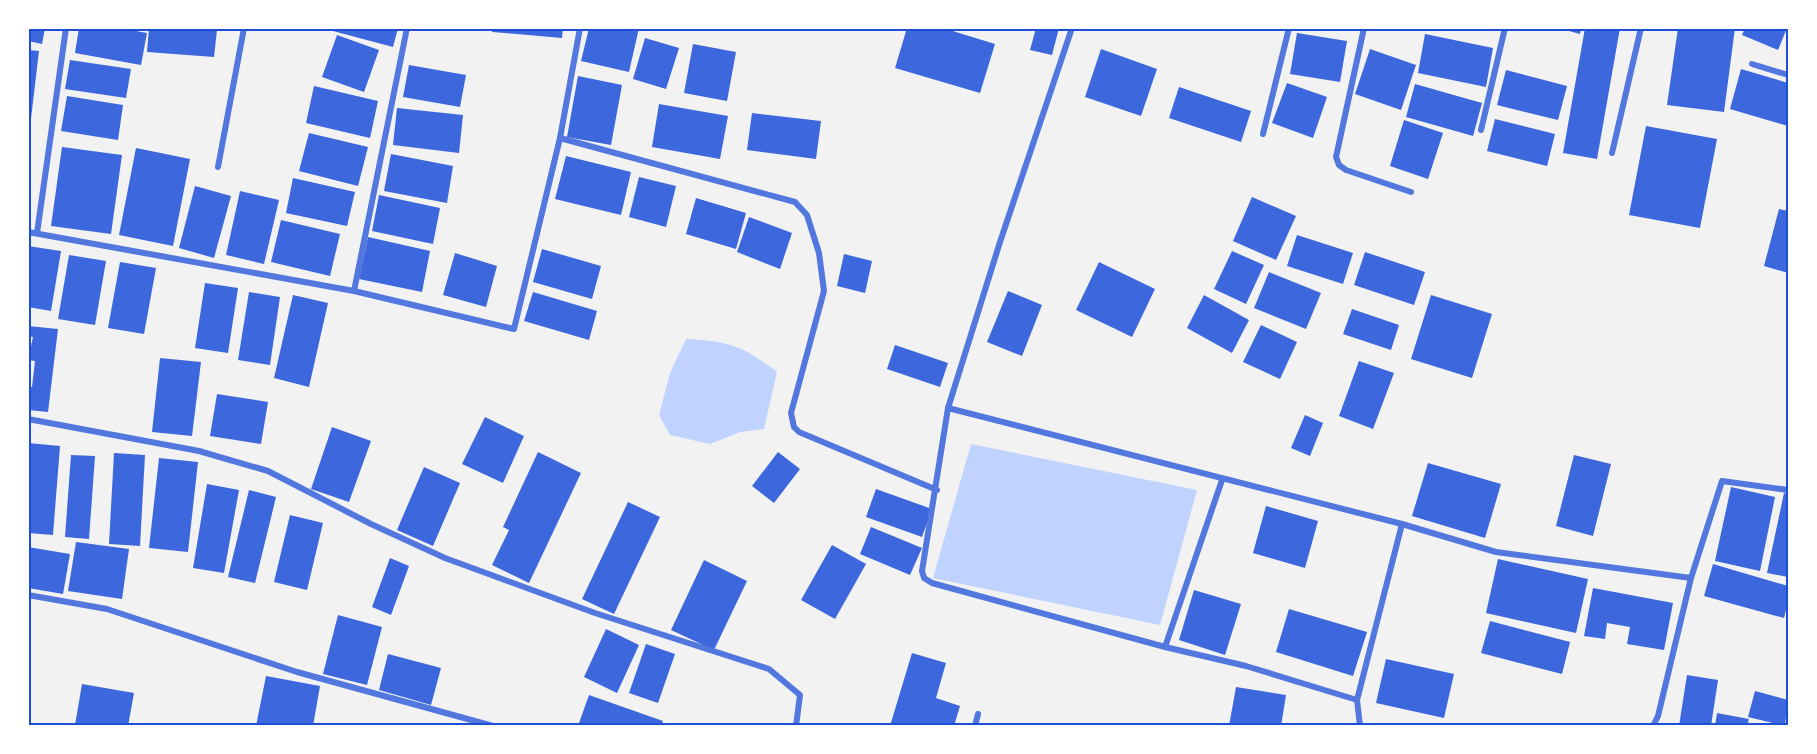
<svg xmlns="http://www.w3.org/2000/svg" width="1817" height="754" viewBox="0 0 1817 754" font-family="Cabin,sans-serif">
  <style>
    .water { fill: #bfd3fe }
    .building { fill: #3d67dc }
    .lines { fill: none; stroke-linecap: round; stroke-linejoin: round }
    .minor { stroke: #5277de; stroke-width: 6 }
    .neatline { fill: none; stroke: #1d4ed8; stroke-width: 2 }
  </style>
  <rect width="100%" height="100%" fill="#f2f2f2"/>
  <g class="water">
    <path d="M686,339C729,341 743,346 777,372L764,429L740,432L710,444L670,435L659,415L670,373Z"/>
    <polygon points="971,444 1197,490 1160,625 933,578"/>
  </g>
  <g class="building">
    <polygon points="28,28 45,28 42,44 28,41"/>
    <polygon points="79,28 120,28 147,33 141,65 75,53"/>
    <polygon points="149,28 217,30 214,57 147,52"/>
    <polygon points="334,28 398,28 393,47 333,31"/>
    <polygon points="492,28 563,28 562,38 492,32"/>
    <polygon points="589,28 639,28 629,72 581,61"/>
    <polygon points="907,28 943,28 995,44 980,93 895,68"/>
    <polygon points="1036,28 1059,28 1052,55 1030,50"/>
    <polygon points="1558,28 1581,28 1580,34"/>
    <polygon points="1585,28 1620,28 1597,159 1563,153"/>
    <polygon points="1678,28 1735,28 1724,112 1667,105"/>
    <polygon points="1745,28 1787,28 1778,50 1742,35"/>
    <polygon points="1297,33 1347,41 1340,82 1290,74"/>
    <polygon points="1425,34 1493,48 1486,87 1418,73"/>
    <polygon points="337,35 379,50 364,92 322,77"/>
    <polygon points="645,38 679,48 666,89 633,79"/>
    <polygon points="693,44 736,52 727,101 684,93"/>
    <polygon points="1101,49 1157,69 1141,116 1085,97"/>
    <polygon points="1370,49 1416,65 1401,110 1355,94"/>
    <polygon points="28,50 39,51 30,127 28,126"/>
    <polygon points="70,60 131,69 126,98 65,89"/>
    <polygon points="409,65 466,75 460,107 403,97"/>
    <polygon points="1741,69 1788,83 1788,126 1730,109"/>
    <polygon points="1506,70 1567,86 1558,120 1497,105"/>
    <polygon points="578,76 622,85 611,145 567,137"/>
    <polygon points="1287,83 1327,97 1313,138 1272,123"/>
    <polygon points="1415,84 1482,103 1473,136 1406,117"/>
    <polygon points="314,86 378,101 370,138 306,123"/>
    <polygon points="1179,87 1251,111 1241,142 1169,118"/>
    <polygon points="67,96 123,105 118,140 61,131"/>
    <polygon points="659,104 728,116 720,159 652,147"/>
    <polygon points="397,108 463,115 459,153 393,145"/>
    <polygon points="752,113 821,121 816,159 747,150"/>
    <polygon points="1495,119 1555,134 1547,166 1487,151"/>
    <polygon points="1404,120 1443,133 1428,179 1390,166"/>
    <polygon points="1646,126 1717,139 1700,228 1629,215"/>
    <polygon points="309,133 368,147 358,186 299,171"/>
    <polygon points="62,147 122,155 111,234 51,226"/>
    <polygon points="136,148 190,159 173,246 119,235"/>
    <polygon points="391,154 453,166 447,203 384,191"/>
    <polygon points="566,156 631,172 621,215 555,199"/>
    <polygon points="639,177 676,186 666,227 629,217"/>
    <polygon points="293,178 355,192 347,226 286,213"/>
    <polygon points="195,186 231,196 214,258 179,248"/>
    <polygon points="240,191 279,200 264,264 226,255"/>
    <polygon points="379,195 440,208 433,244 372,231"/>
    <polygon points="1252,197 1296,216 1276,260 1233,241"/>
    <polygon points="696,198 746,213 736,249 686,234"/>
    <polygon points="1779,209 1788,211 1788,273 1764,266"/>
    <polygon points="749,217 792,233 780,269 737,252"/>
    <polygon points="281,220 340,234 330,276 271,262"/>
    <polygon points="1297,235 1353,253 1343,284 1287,266"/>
    <polygon points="368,237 430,251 422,292 359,279"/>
    <polygon points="28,246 61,251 51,311 28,307"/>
    <polygon points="542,249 601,266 592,299 533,282"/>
    <polygon points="1232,251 1264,265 1246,304 1214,289"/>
    <polygon points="1365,252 1425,272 1414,305 1354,285"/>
    <polygon points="455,253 497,266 486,307 443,295"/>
    <polygon points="844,254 872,261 865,293 837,286"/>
    <polygon points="69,255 106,261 95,325 58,319"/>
    <polygon points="120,262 156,268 144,334 108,328"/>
    <polygon points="1099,262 1155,289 1132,337 1076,310"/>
    <polygon points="1269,272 1321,293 1306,329 1254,308"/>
    <polygon points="205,283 238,288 228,353 195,348"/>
    <polygon points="1008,291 1042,305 1022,356 987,342"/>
    <polygon points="249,292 280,297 270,365 238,360"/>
    <polygon points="533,292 597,311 589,340 524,321"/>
    <polygon points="293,295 328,303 309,387 274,378"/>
    <polygon points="1204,295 1249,320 1232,353 1187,328"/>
    <polygon points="1431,295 1492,314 1472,378 1411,359"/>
    <polygon points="1352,309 1399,325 1391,350 1343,334"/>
    <polygon points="1261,325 1297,342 1280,379 1243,362"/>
    <polygon points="28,326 58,329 48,412 28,410 28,387 32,387 35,361 28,360 33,337 28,336"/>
    <polygon points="895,345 948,363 940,387 887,369"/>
    <polygon points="160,358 201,362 192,436 152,432"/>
    <polygon points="1359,361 1394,373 1373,429 1339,416"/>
    <polygon points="217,394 268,402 261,444 210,436"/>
    <polygon points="1305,415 1323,423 1310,456 1291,448"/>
    <polygon points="485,417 524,436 503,483 462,464"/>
    <polygon points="332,427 371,441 349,502 311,489"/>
    <polygon points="28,443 60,446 53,535 28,533"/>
    <polygon points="538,452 581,473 529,583 492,565 509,530 503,527"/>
    <polygon points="778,452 800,469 774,503 752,486"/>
    <polygon points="114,453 145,455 140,546 109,544"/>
    <polygon points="71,455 95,456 89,539 65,537"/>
    <polygon points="1574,455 1611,464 1593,536 1556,526"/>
    <polygon points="159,458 198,462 188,552 149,548"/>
    <polygon points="1428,463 1501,484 1485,538 1412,516"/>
    <polygon points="424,467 460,483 433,546 397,530"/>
    <polygon points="207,484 239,490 224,573 193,568"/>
    <polygon points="1731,487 1775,497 1760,571 1715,561"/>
    <polygon points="876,489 932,509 922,537 866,517"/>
    <polygon points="249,490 276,497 255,583 228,577"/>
    <polygon points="1784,493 1788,494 1788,577 1767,573"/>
    <polygon points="628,502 660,517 614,614 582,599"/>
    <polygon points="1266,506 1318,521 1305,568 1253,553"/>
    <polygon points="290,515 323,523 307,590 274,582"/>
    <polygon points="871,527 922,548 910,575 860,554"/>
    <polygon points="76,542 129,549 122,599 68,591"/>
    <polygon points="832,545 866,564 835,619 801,600"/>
    <polygon points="28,547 70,554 63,594 28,588"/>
    <polygon points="390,558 409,566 391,615 372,607"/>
    <polygon points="1498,559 1588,579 1576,633 1486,613"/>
    <polygon points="704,560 747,581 714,650 671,630"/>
    <polygon points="1713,564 1788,586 1788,602 1784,618 1704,596"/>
    <polygon points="1593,588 1673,603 1664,650 1627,644 1630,627 1607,623 1605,639 1584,636"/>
    <polygon points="1194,590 1241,604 1225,655 1179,640"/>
    <polygon points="1289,609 1367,632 1353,676 1276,652"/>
    <polygon points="338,615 382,627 367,685 323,674"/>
    <polygon points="1490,621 1570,642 1562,674 1481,653"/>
    <polygon points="606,629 639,645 617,693 584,677"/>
    <polygon points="646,644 675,654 658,703 629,693"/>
    <polygon points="912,653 946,663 936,698 960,706 954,726 890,726"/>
    <polygon points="388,654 441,668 431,705 379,690"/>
    <polygon points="1386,659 1454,674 1444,718 1376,703"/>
    <polygon points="1687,675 1718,680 1711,726 1679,726"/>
    <polygon points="266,676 320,686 313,726 256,726"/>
    <polygon points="82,684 134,693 128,726 75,725"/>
    <polygon points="1236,687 1286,695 1281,726 1229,726"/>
    <polygon points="1755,691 1788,700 1785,726 1748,717"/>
    <polygon points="589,695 663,721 661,726 578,726"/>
    <polygon points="1717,713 1749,719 1747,726 1715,726"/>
  </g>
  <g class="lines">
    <g class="minor">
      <polyline points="1072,28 1000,242 948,408 922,571 924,578 932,583 1165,647 1222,480"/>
      <polyline points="1364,28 1336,157 1339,165 1346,170 1411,192"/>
      <polyline points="1752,64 1788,75"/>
      <polyline points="1481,130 1505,28"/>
      <polyline points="1263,134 1289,28"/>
      <polyline points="560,138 795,202 807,215 819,253 824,291 791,413 794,427 799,432 937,490"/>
      <polyline points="1612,153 1641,28"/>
      <polyline points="218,167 244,28"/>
      <polyline points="28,232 354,291 514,329 560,138 580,28"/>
      <polyline points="37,233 66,28"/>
      <polyline points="354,291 407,28"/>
      <polyline points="948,408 1402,524 1496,552 1691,578 1722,481 1788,490"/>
      <polyline points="28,419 199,451 268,471 371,524 445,558 595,613 769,669 800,695 796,726"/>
      <polyline points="28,595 107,609 297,672 493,726"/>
      <polyline points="1165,647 1246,666 1357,700"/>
      <polyline points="975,726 978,714"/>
      <polyline points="1360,726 1357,700 1402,524"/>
      <polyline points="1653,726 1658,716 1691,578"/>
    </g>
  </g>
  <rect width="1817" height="754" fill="none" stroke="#ffffff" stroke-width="60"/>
  <rect x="30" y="30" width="1757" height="694" class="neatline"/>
</svg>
